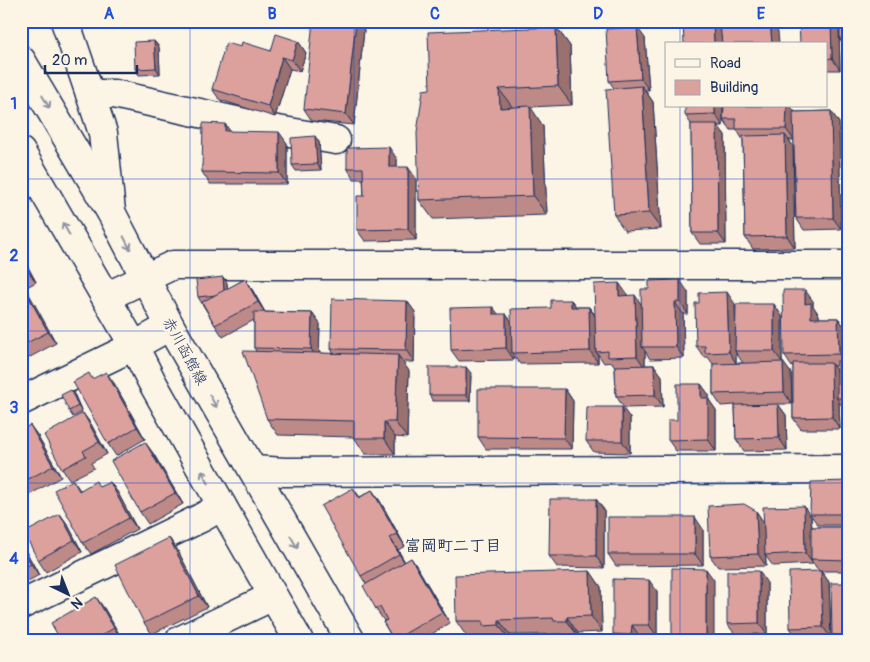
<svg xmlns="http://www.w3.org/2000/svg" width="870" height="662" viewBox="0 0 870 662" font-family="Pangolin,'Klee One',sans-serif">
  <style>
    .lines { fill: none; stroke-linecap: round; stroke-linejoin: round }
    .minor-casing { stroke: #1b2f5e; stroke-width: 31 }
    .secondary-casing { stroke: #1b2f5e; stroke-width: 31 }
    .minor { stroke: #fcf5e5; stroke-width: 28 }
    .secondary { stroke: #fcf5e5; stroke-width: 28 }
    .wall { fill: #bd8a87; stroke: #1b2f5e; fill-rule: evenodd }
    .shaded-wall { fill: #9a716e; stroke: #1b2f5e }
    .building { fill: #dca19d; stroke: #1b2f5e }
    .oneway { stroke: #8c92a2 }
    .grid { fill: none; stroke: #1d4ed8; stroke-width: 1; stroke-opacity: 0.55 }
    .labels { text-anchor: middle; stroke-width: 5; stroke-linejoin: round; paint-order: stroke }
    .street-label { font-size: 15px; fill: #1b2f5e; stroke: #fcf5e5 }
    .neighbourhood-label { font-size: 16px; font-weight: bold; fill: #1b2f5e; stroke: #fcf5e5 }
    .neatline { fill: none; stroke: #1d4ed8; stroke-width: 2 }
    .grid-label { font-size: 16px; text-anchor: middle; font-weight: bold; fill: #1d4ed8 }
  </style>
  <rect width="100%" height="100%" fill="#fcf5e5"/>
  <filter id="ink" filterUnits="userSpaceOnUse"><feTurbulence type="fractalNoise" baseFrequency=".02" numOctaves="2"/><feDisplacementMap in="SourceGraphic" scale="10" xChannelSelector="R" yChannelSelector="G"/><feConvolveMatrix kernelMatrix="1 2 1 2 8 2 1 2 1" color-interpolation-filters="sRGB"/></filter>
  <g filter="url(#ink)">
    <g class="lines">
      <g class="minor-casing">
        <g id="minor">
          <polyline points="65,21 90,94 103,133 111,212"/>
          <polyline points="90,94 114,94 272,129 336,140"/>
          <polyline points="106,297 173,265 849,265"/>
          <polyline points="21,401 134,346 170,326"/>
          <polyline points="253,470 285,472 849,469"/>
          <polyline points="21,605 201,518 222,506"/>
          <polyline points="179,641 273,596"/>
        </g>
      </g>
      <g class="secondary-casing">
        <g id="secondary">
          <polyline points="21,60 111,212 170,326 351,641"/>
          <polyline points="21,152 134,346 151,380 205,476 299,641"/>
        </g>
      </g>
      <use href="#minor" class="minor"/>
      <use href="#secondary" class="secondary"/>
    </g>
    <g class="wall">
      <polygon points="356,21 358,21 364,30 354,125 312,121 304,109"/>
      <polygon points="799,21 834,21 839,29 840,70 826,70 826,44"/>
      <polygon points="849,21 849,51 848,51 840,40"/>
      <polygon points="556,27 570,46 572,105 530,107 543,126 547,215 433,219 419,200 430,89"/>
      <polygon points="645,38 649,90 645,90 653,102 661,229 625,231 614,215 614,88 609,81"/>
      <polygon points="154,41 159,47 160,74 139,75 135,69"/>
      <polygon points="298,41 306,53 300,71 290,69 275,117 220,100 212,89 241,47 271,51"/>
      <polygon points="723,106 723,126 718,126 725,135 726,244 700,244 692,233 691,124 685,115"/>
      <polygon points="724,106 790,106 795,112 831,111 839,123 841,229 804,230 796,218 794,140 789,140 793,146 795,248 753,249 745,237 743,140 737,130 731,130 723,119"/>
      <polygon points="225,124 230,132 287,143 287,184 210,184 202,172"/>
      <polygon points="319,142 321,170 296,171 292,165"/>
      <polygon points="397,159 397,167 416,178 416,240 365,241 357,230 364,196 363,179 354,179 347,168"/>
      <polygon points="21,232 26,243 21,245"/>
      <polygon points="21,254 36,282 25,288 56,343 21,362"/>
      <polygon points="223,277 227,283 227,289 245,279 253,291 265,312 312,313 320,324 319,353 334,354 331,349 407,301 415,312 414,362 402,362 409,371 407,438 395,437 395,454 365,454 354,437 278,435 267,419 256,351 254,348 254,320 223,337 215,325 198,297"/>
      <polygon points="619,283 627,295 641,304 688,292 688,314 683,314 684,358 650,359 645,351 645,365 654,365 662,376 663,407 624,408 616,396 615,367 612,362 604,363 598,354 598,363 520,364 514,356 514,360 459,361 451,350 498,314 512,322 551,308 571,300 577,307 589,307 595,315"/>
      <path d="M813,301V306L819,315V318H838L846,329L849,305V345L847,342V361H849V446L844,439V408L839,402L840,429H801L793,418V366L792,367L784,355ZM833,366H837V371Z"/>
      <path d="M735,304V317L782,316V362L791,373L792,404H778L786,415L787,450L744,451L736,439L735,405L721,406L713,394V364L708,357H704L696,346ZM736,353L743,363H736Z"/>
      <polygon points="471,373 470,401 433,401 429,395"/>
      <polygon points="93,379 114,383 145,439 116,456 108,444"/>
      <polygon points="701,384 709,395 709,400 716,410 716,451 676,451 668,440 677,420"/>
      <polygon points="565,389 573,401 572,449 486,449 478,437"/>
      <polygon points="71,390 75,396 82,412 73,417 69,411"/>
      <polygon points="630,418 630,453 594,452 586,441"/>
      <polygon points="91,424 107,454 91,463 94,468 70,480 62,469"/>
      <polygon points="21,430 38,436 61,477 29,495 21,484"/>
      <polygon points="153,453 183,504 148,524 140,512"/>
      <polygon points="73,480 80,490 100,487 110,482 118,493 137,529 91,554 83,543"/>
      <polygon points="849,481 849,525 818,525 810,514"/>
      <polygon points="353,488 360,497 372,490 380,501 405,546 398,550 405,562 411,558 419,570 450,623 420,641 394,641 383,622 387,620 384,621 376,609 366,584 361,576"/>
      <polygon points="21,491 29,504 21,508"/>
      <polygon points="596,499 604,510 604,568 557,567 549,556"/>
      <polygon points="756,511 764,523 766,566 718,567 710,556"/>
      <polygon points="60,514 68,525 82,552 46,572 38,560"/>
      <polygon points="811,517 812,527 849,527 849,571 821,571 829,582 831,638 798,639 790,628 819,571 813,563 813,564 773,566 765,555"/>
      <polygon points="703,529 703,565 616,566 608,554"/>
      <polygon points="169,538 177,549 207,607 152,634 144,623"/>
      <polygon points="21,542 39,575 21,585"/>
      <polygon points="590,571 601,587 602,632 578,633 578,636 565,637 563,634 510,635 510,641 494,641 491,637 467,637 456,621"/>
      <polygon points="767,583 767,635 760,635 763,641 733,641 735,634 727,624"/>
      <polygon points="849,583 849,641 835,641 832,635"/>
      <polygon points="657,591 657,636 640,637 640,641 617,641 613,634"/>
      <polygon points="104,608 122,639 119,641 61,641"/>
    </g>
    <g class="shaded-wall">
      <polygon points="356,21 358,21 364,30 354,125 346,114"/>
      <polygon points="713,21 719,21 721,24 722,44 714,44"/>
      <polygon points="770,21 778,32 779,44 772,44"/>
      <polygon points="831,21 834,21 839,29 840,70 832,58"/>
      <polygon points="556,27 570,46 572,105 558,86"/>
      <polygon points="637,27 645,38 649,90 641,79"/>
      <polygon points="154,41 159,47 160,74 156,68"/>
      <polygon points="298,41 306,53 300,71 292,60"/>
      <polygon points="282,57 290,69 275,117 268,106"/>
      <polygon points="642,86 653,102 661,229 649,213"/>
      <polygon points="499,89 513,108 500,108"/>
      <polygon points="530,106 543,126 547,215 533,196"/>
      <polygon points="715,106 723,106 723,126 715,114"/>
      <polygon points="787,106 790,106 795,112 794,140 786,129"/>
      <polygon points="831,111 839,123 841,229 833,218"/>
      <polygon points="225,124 233,135 225,131"/>
      <polygon points="717,124 725,135 726,244 718,233"/>
      <polygon points="279,132 287,143 287,184 279,173"/>
      <polygon points="785,135 793,146 795,248 787,236"/>
      <polygon points="315,136 319,142 321,170 317,164"/>
      <polygon points="389,147 397,159 397,178 389,167"/>
      <polygon points="408,167 416,178 416,240 408,229"/>
      <polygon points="21,254 36,282 28,271 21,258"/>
      <polygon points="223,277 227,283 228,300 224,294"/>
      <polygon points="245,279 253,291 266,314 258,302"/>
      <polygon points="680,280 688,292 688,314 680,302"/>
      <polygon points="21,282 28,292 56,343 48,332"/>
      <polygon points="619,283 627,294 627,307 619,296"/>
      <polygon points="805,290 813,301 813,306 819,315 819,330 811,318 805,304"/>
      <polygon points="727,292 735,304 736,351 735,351 736,353 736,363 729,352"/>
      <polygon points="635,295 643,307 642,347 645,351 645,368 637,356"/>
      <polygon points="571,300 579,311 571,307"/>
      <polygon points="407,301 415,312 414,362 406,350"/>
      <polygon points="675,302 683,314 684,358 676,347"/>
      <polygon points="774,304 782,316 782,362 774,351"/>
      <polygon points="493,307 501,318 493,314"/>
      <polygon points="589,307 597,319 596,352 598,354 598,363 590,351"/>
      <polygon points="312,313 320,324 319,361 311,349"/>
      <polygon points="506,314 514,325 512,353 514,356 514,360 506,348"/>
      <polygon points="838,318 846,329 847,365 839,354"/>
      <polygon points="398,355 409,371 407,438 395,422"/>
      <polygon points="783,362 791,373 792,404 784,392"/>
      <polygon points="831,363 839,374 837,398 839,402 840,429 832,417"/>
      <polygon points="654,365 662,376 663,407 655,395"/>
      <polygon points="466,367 471,373 470,401 466,395"/>
      <polygon points="106,372 114,383 145,439 137,427"/>
      <polygon points="701,384 709,395 709,400 716,410 716,451 708,439 701,398"/>
      <polygon points="565,389 573,401 572,449 564,438"/>
      <polygon points="71,390 75,396 82,412 78,406"/>
      <polygon points="778,404 786,415 787,450 779,438"/>
      <polygon points="622,407 630,418 630,453 622,441"/>
      <polygon points="83,413 91,424 107,454 99,442"/>
      <polygon points="384,422 395,437 395,454 384,438"/>
      <polygon points="30,425 38,436 61,477 53,466"/>
      <polygon points="145,442 153,453 183,504 175,493"/>
      <polygon points="110,482 118,493 137,529 129,518"/>
      <polygon points="372,490 380,501 405,546 397,534"/>
      <polygon points="21,491 29,504 21,493"/>
      <polygon points="596,499 604,510 604,568 596,556"/>
      <polygon points="804,506 811,517 813,559 811,559 813,564 805,553"/>
      <polygon points="756,511 764,523 766,566 758,554"/>
      <polygon points="60,514 68,525 82,552 74,540"/>
      <polygon points="695,517 703,529 703,565 695,554"/>
      <polygon points="169,538 177,549 207,607 199,596"/>
      <polygon points="390,538 398,550 407,566 399,554"/>
      <polygon points="21,542 39,575 31,564 21,546"/>
      <polygon points="411,558 419,570 450,623 442,612"/>
      <polygon points="706,569 714,580 714,641 706,641"/>
      <polygon points="590,571 601,587 602,632 591,616"/>
      <polygon points="759,571 767,583 767,635 759,623"/>
      <polygon points="821,571 829,582 831,638 823,627"/>
      <polygon points="649,580 657,591 657,636 649,625"/>
      <polygon points="96,597 104,608 122,639 114,628"/>
      <polygon points="567,617 578,633 578,636 567,621"/>
      <polygon points="499,620 510,635 510,641 499,625"/>
      <polygon points="632,625 640,637 640,641 636,641 631,635"/>
      <polygon points="759,634 763,640 763,641 759,641"/>
    </g>
    <g class="building">
      <polygon points="313,21 356,21 346,114 304,109"/>
      <polygon points="683,21 713,21 714,44 684,44"/>
      <polygon points="760,21 770,21 772,44 722,44 720,24"/>
      <polygon points="799,21 831,21 832,58 826,59 826,44 800,44"/>
      <rect x="840" y="21" width="9" height="19"/>
      <polygon points="556,27 558,86 499,89 500,108 530,106 533,196 419,200 417,133 423,90 430,89 428,32"/>
      <polygon points="637,27 641,79 609,81 606,29"/>
      <polygon points="276,34 298,41 292,60 282,57 268,106 212,89 226,43 241,47 242,42 271,51"/>
      <polygon points="154,41 156,68 135,69 134,42"/>
      <polygon points="642,86 649,213 614,215 606,89"/>
      <polygon points="685,106 715,106 715,114 685,115"/>
      <polygon points="724,106 787,106 786,129 736,129 736,119 723,119"/>
      <polygon points="831,111 833,218 796,218 793,112"/>
      <polygon points="203,123 225,124 225,131 279,132 279,173 202,172"/>
      <polygon points="691,124 717,124 718,233 692,233"/>
      <polygon points="785,135 787,236 745,237 743,136"/>
      <polygon points="315,136 317,164 292,165 291,138"/>
      <polygon points="389,147 389,167 408,167 408,229 357,230 357,196 364,196 363,168 347,168 347,148"/>
      <polygon points="21,258 28,271 21,274"/>
      <polygon points="223,277 224,291 216,295 198,297 196,280"/>
      <polygon points="245,279 258,302 215,325 202,302"/>
      <polygon points="680,280 680,302 675,302 676,347 642,347 641,289 649,289 649,281"/>
      <polygon points="21,283 48,332 21,346"/>
      <polygon points="619,283 619,296 635,295 637,356 608,357 608,351 596,352 594,284"/>
      <polygon points="783,290 805,290 805,304 811,303 811,318 838,318 839,354 784,355"/>
      <polygon points="727,292 729,352 705,353 705,346 696,346 695,303 699,303 699,293"/>
      <polygon points="332,299 407,301 406,350 331,349"/>
      <polygon points="551,300 571,300 571,307 589,307 590,351 512,353 511,309 551,308"/>
      <polygon points="736,304 774,304 774,351 735,351"/>
      <polygon points="847,305 849,305 849,341 846,341"/>
      <polygon points="493,307 493,314 506,314 506,348 451,350 450,308"/>
      <polygon points="254,312 312,313 311,349 254,348"/>
      <polygon points="243,351 398,355 395,422 384,422 384,438 354,438 354,421 267,419"/>
      <rect x="837" y="361" width="12" height="37"/>
      <polygon points="783,362 784,392 713,394 713,364"/>
      <polygon points="793,363 831,363 832,417 793,418"/>
      <polygon points="654,365 655,395 616,396 615,366"/>
      <rect x="429" y="367" width="37" height="28"/>
      <polygon points="106,372 137,427 108,444 73,382 89,373 92,379"/>
      <polygon points="677,384 701,384 701,398 708,398 708,439 668,440 668,420 677,420"/>
      <polygon points="478,389 565,389 564,438 478,437"/>
      <polygon points="71,390 78,406 69,411 61,395"/>
      <polygon points="778,404 779,438 736,439 735,405"/>
      <rect x="844" y="404" width="5" height="35"/>
      <polygon points="587,407 622,407 622,441 586,441"/>
      <polygon points="83,413 99,442 83,451 86,456 62,469 44,435"/>
      <polygon points="30,425 53,466 21,483 21,430"/>
      <polygon points="145,442 175,493 140,512 111,461"/>
      <polygon points="73,480 79,491 96,481 99,487 110,482 129,518 83,543 54,490"/>
      <polygon points="849,481 849,514 810,514 811,482"/>
      <polygon points="353,488 359,498 372,490 397,534 390,538 399,554 361,576 321,506"/>
      <polygon points="550,499 596,499 596,556 549,556"/>
      <polygon points="744,504 756,511 758,554 710,556 708,506"/>
      <polygon points="804,506 805,553 765,555 763,507"/>
      <polygon points="60,514 74,540 38,560 24,533"/>
      <rect x="608" y="517" width="87" height="37"/>
      <polygon points="811,527 849,527 849,560 811,559"/>
      <polygon points="169,538 199,596 144,623 115,565"/>
      <polygon points="21,546 31,564 21,569"/>
      <polygon points="411,558 442,612 394,640 383,622 387,620 380,607 376,609 363,586"/>
      <polygon points="672,568 706,569 706,641 672,641"/>
      <polygon points="590,571 591,616 567,617 567,621 554,621 553,618 499,620 499,625 483,626 483,621 456,621 455,575"/>
      <polygon points="727,571 759,571 759,623 727,624"/>
      <polygon points="821,571 823,627 790,628 789,572"/>
      <polygon points="613,579 649,580 649,625 632,625 631,635 613,634"/>
      <polygon points="831,583 849,583 849,635 832,635"/>
      <polygon points="96,597 114,628 92,641 61,641 51,623"/>
      <polygon points="759,634 759,641 733,641 733,635"/>
      <polygon points="254,635 258,641 244,641"/>
    </g>
    <defs><path id="oneway-shaft" d="M-6 0H5M1.5-3L5.5 0L1.5 3" fill="none" stroke-width="1.6" stroke-linecap="round" stroke-linejoin="round" transform="scale(1.25)"/></defs>
    <g class="oneway">
      <use href="#oneway-shaft" transform="translate(46 102) rotate(59)"/>
      <use href="#oneway-shaft" transform="translate(66 229) rotate(-120)"/>
      <use href="#oneway-shaft" transform="translate(127 243) rotate(63)"/>
      <use href="#oneway-shaft" transform="translate(213 401) rotate(60)"/>
      <use href="#oneway-shaft" transform="translate(205 477) rotate(-120)"/>
      <use href="#oneway-shaft" transform="translate(294 542) rotate(60)"/>
    </g>
  </g>
  <path class="grid" d="M190,21V641M354,21V641M516,21V641M680,21V44M680,106V641M21,179H849M21,331H849M21,483H849"/>
  <g class="labels">
    <g class="street-label">
      <text transform="translate(185 351) rotate(61)" y="5">赤川函館線</text>
    </g>
    <g class="neighbourhood-label">
      <text x="453" y="551">富岡町二丁目</text>
    </g>
  </g>
  <rect width="870" height="662" fill="none" stroke="#fcf5e5" stroke-width="55"/>
  <rect x="665" y="42" width="162" height="65" fill="#fcf5e5" stroke="#a2a6af"/>
  <rect x="675" y="59" width="25" height="8" fill="#fcf5e5" stroke="#a2a6af"/>
  <text x="710" y="68" font-size="15" fill="#1b2f5e">Road</text>
  <rect x="675" y="80" width="25" height="15" fill="#dca19d" stroke="#a2a6af"/>
  <text x="710" y="92" font-size="15" fill="#1b2f5e">Building</text>
  <g transform="translate(68 594) rotate(137)" stroke="#fcf5e5" stroke-width="4" paint-order="stroke">
  <path d="M0-4L9 19L0 12L-9 19Z" fill="#1b2f5e"/>
  <text y="-8" font-size="14" font-weight="bold" text-anchor="middle" fill="#1b2f5e">N</text>
  </g>
  <path d="M45 65v8h92v-8" fill="none" stroke="#1b2f5e" stroke-width="2.5"/>
  <text x="52" y="65" font-size="15" fill="#1b2f5e" stroke="#fcf5e5" stroke-width="4" paint-order="stroke">20 m</text>
  <rect x="28" y="28" width="814" height="606" class="neatline"/>
  <g class="grid-label">
    <text x="109" y="19">A</text>
    <text x="272" y="19">B</text>
    <text x="435" y="19">C</text>
    <text x="598" y="19">D</text>
    <text x="761" y="19">E</text>
    <text x="14" y="109">1</text>
    <text x="14" y="261">2</text>
    <text x="14" y="413">3</text>
    <text x="14" y="564">4</text>
  </g>
</svg>
